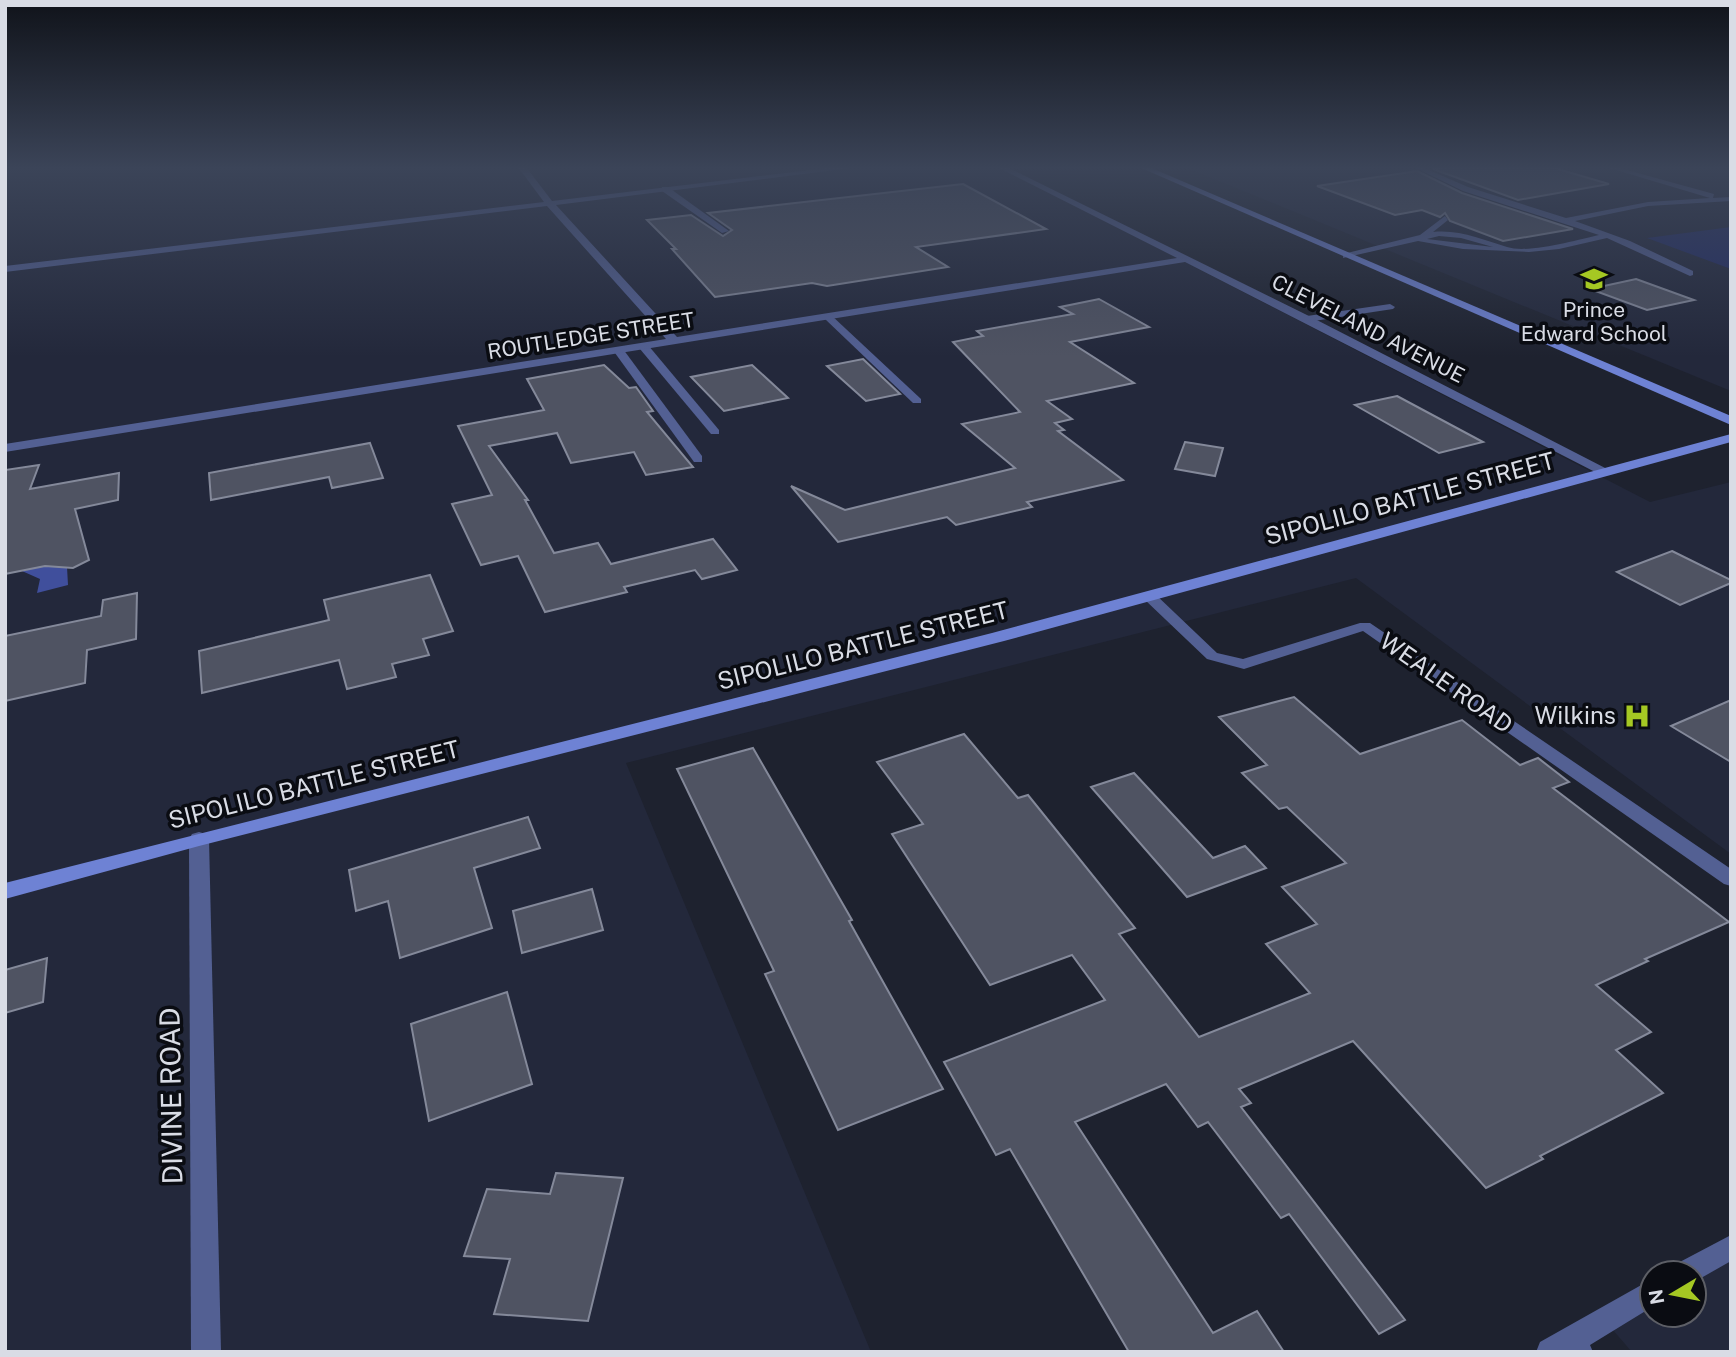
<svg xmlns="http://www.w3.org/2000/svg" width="1736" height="1357" viewBox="0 0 1736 1357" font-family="'Public Sans',sans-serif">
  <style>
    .built { fill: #23283b }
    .green { fill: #222c65 }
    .water { fill: #404f9c }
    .building { fill: #4f5362; stroke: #84899a; stroke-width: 2 }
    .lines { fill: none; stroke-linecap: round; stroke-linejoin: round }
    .lane { fill: #536093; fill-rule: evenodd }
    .street { fill: #536093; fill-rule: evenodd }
    .secondary { fill: #6e82d4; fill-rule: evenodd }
    .labels { text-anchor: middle; stroke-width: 7; stroke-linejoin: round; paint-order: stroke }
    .far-poi-label { font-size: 21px; fill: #d9dce5; stroke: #0a0c12 }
    .far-street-label { font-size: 21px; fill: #d9dce5; stroke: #0a0c12 }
    .street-label { font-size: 24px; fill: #d9dce5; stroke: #0a0c12 }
    .poi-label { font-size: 24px; fill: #d9dce5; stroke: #0a0c12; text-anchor: end }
    .near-street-label { font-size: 28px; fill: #d9dce5; stroke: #0a0c12 }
  </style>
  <rect width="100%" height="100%" fill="#1e222f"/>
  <g class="built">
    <polygon points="5,167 1001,167 1650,502 1731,482 1731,854 1356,578 626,763 871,1352 5,1352"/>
    <polygon points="1185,167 1731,167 1731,391"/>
    <polygon points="1731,1242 1731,1352 1632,1352 1599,1314 1652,1285 1652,1315 1694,1315 1694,1273"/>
  </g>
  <polygon class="green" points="1731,227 1731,269 1647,238"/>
  <polygon class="water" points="45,566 67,567 68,585 37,593 40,579 22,571"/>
  <g class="building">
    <polygon points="1446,167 1551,167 1609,184 1518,200 1433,169"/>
    <polygon points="1417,171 1462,193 1573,229 1503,241 1450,221 1445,213 1440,217 1422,210 1395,215 1317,186"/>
    <polygon points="963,184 1046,229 916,247 948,267 827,286 812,283 715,297 672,249 676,249 647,220 691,215 723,236 732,230 708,213"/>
    <polygon points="1636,279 1694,300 1647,310 1590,289"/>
    <polygon points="1099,299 1149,327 1070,342 1134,383 1047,401 1072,419 1055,423 1064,430 1058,431 1123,480 1027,502 1032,507 956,525 947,517 838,542 791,486 845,510 1015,468 962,424 1020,412 953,342 983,336 977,331 1073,314 1060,307"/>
    <polygon points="863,359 900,394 866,401 827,366"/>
    <polygon points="604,365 629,388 636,387 653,411 647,412 693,467 646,475 634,452 571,463 557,433 489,446 528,500 525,500 554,553 598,543 611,564 713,539 737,570 702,579 695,570 624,587 627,592 545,612 518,556 481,565 452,504 492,495 458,426 544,410 527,379"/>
    <polygon points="752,365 788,398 724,411 691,377"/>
    <polygon points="1397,396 1483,442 1439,453 1355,405"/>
    <polygon points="1185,442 1223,448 1215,476 1175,469"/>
    <polygon points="370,443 383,478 332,488 329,477 211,500 209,473"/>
    <polygon points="39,465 30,489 119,473 118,500 75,509 89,560 73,568 45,566 5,574 5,470"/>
    <polygon points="1672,551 1731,580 1731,583 1680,605 1617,572"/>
    <polygon points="430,575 453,631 423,639 429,655 392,664 396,677 347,689 339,660 202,693 199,651 329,620 324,600"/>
    <polygon points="137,593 136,639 87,650 85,683 5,701 5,636 101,616 103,600"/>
    <polygon points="1294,697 1360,754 1462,720 1520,765 1538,758 1569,782 1553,788 1729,922 1645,959 1648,961 1596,985 1651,1032 1616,1050 1663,1093 1540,1156 1543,1159 1486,1188 1353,1041 1239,1089 1251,1103 1241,1107 1405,1320 1379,1334 1289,1214 1281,1218 1208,1122 1198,1127 1166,1084 1075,1122 1213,1333 1257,1311 1284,1352 1129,1352 1010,1149 996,1155 944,1062 1105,1000 1072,955 990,985 892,834 923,824 877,762 964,734 1018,798 1028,795 1135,928 1119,934 1199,1037 1310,993 1266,944 1317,924 1282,887 1346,863 1287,807 1279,809 1242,773 1267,765 1219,717"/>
    <polygon points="1731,700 1731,762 1671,726"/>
    <polygon points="753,748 852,920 849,921 943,1089 838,1130 765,974 774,971 677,769"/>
    <polygon points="1134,773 1213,858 1245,846 1266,868 1187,897 1091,787"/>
    <polygon points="528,817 540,848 474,868 492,928 400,958 388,901 356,911 349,870"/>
    <polygon points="592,889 603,930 522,953 513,911"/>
    <polygon points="47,958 43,1002 5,1013 5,970"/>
    <polygon points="507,992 532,1084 429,1121 411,1024"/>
    <polygon points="556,1173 623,1178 588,1321 494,1314 510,1259 464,1256 487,1189 550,1194"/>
  </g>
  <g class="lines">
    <g class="lane">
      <path d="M1414,167H1422L1468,187L1566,218L1648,202L1710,198L1606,167H1616L1714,194L1713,198L1731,197V201L1648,206L1575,221L1630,241L1693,271V275L1690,276L1607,238L1559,249L1529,252L1463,249L1418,241L1343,258V254L1420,235L1445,216L1448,220L1433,232C1459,229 1484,240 1507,247C1528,254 1577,240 1599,235L1463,191ZM1439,236L1461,238L1493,247L1427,239Z"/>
      <polygon points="662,187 668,187 729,231 722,233 662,191"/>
      <polygon points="1390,304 1395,307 1393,309 1307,322 1302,319 1307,316"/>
      <polygon points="825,315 831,315 921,399 921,403 913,403 825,319"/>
      <polygon points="640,345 648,345 719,430 719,434 711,434 640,349"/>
      <polygon points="615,349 623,349 702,456 702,462 694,462 615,353"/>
      <polygon points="1149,592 1154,593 1217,653 1243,659 1360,623 1370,623 1731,869 1731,886 1724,884 1363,631 1244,669 1207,659 1144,599 1142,596 1144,593"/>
      <polygon points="1731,1235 1731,1261 1694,1282 1694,1273 1672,1273 1676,1264"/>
      <polygon points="1652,1279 1652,1307 1590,1345 1593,1352 1536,1352 1540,1342"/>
    </g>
    <g class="street">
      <polygon points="518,167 526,167 552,201 836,167 859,167 556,205 677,337 1177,258 997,167 1007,167 1311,317 1611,471 1604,475 1599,474 1185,262 5,452 5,444 666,339 547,206 5,272 5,266 544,202"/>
      <polygon points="199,832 206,834 209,839 221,1352 191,1352 189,839 192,834"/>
    </g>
    <g class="secondary">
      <polygon points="1139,167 1149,167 1731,416 1731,425"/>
      <polygon points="1731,434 1731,442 1004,641 199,846 5,899 5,883 992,633"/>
    </g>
  </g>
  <linearGradient id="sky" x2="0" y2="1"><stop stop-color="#10131a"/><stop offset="0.47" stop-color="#3b4458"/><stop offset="1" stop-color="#3b4458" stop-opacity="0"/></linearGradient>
  <rect width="1736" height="357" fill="url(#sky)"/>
  <defs>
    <g id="school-bare" transform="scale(2.1)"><path d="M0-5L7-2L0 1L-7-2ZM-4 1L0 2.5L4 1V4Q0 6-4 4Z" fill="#a5c823" stroke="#0a0c12" stroke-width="2.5" paint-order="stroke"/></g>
    <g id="hospital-bare" transform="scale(2.1)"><path d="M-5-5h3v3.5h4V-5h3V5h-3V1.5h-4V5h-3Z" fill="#a5c823" stroke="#0a0c12" stroke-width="2.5" paint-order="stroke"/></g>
  </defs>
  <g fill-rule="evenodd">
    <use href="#school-bare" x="1594" y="279"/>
    <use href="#hospital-bare" x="1637" y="716"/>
  </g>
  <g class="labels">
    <g class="far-poi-label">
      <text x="1594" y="317">Prince<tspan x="1594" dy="24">Edward School</tspan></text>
    </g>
    <g class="far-street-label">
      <text transform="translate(1368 329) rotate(27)" y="7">CLEVELAND AVENUE</text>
      <text transform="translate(591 336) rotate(-9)" y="7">ROUTLEDGE STREET</text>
    </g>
    <g class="street-label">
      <text transform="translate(1410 499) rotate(-15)" y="8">SIPOLILO BATTLE STREET</text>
      <text transform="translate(863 646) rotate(-14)" y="8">SIPOLILO BATTLE STREET</text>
      <text transform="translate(1446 683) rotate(35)" y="8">WEALE ROAD</text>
      <text transform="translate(314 785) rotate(-14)" y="8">SIPOLILO BATTLE STREET</text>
    </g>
    <g class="poi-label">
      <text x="1616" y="724">Wilkins</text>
    </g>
    <g class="near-street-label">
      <text transform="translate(171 1096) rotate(-91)" y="10">DIVINE ROAD</text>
    </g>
  </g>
  <rect width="1736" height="1357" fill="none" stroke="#d9dce5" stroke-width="14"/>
  <g transform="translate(1673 1294) rotate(260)"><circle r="33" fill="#0a0c12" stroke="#5d5f66" stroke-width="2"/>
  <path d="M0-5L12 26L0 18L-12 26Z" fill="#a5c823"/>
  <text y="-10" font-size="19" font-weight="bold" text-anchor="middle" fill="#d9dce5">N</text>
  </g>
</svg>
